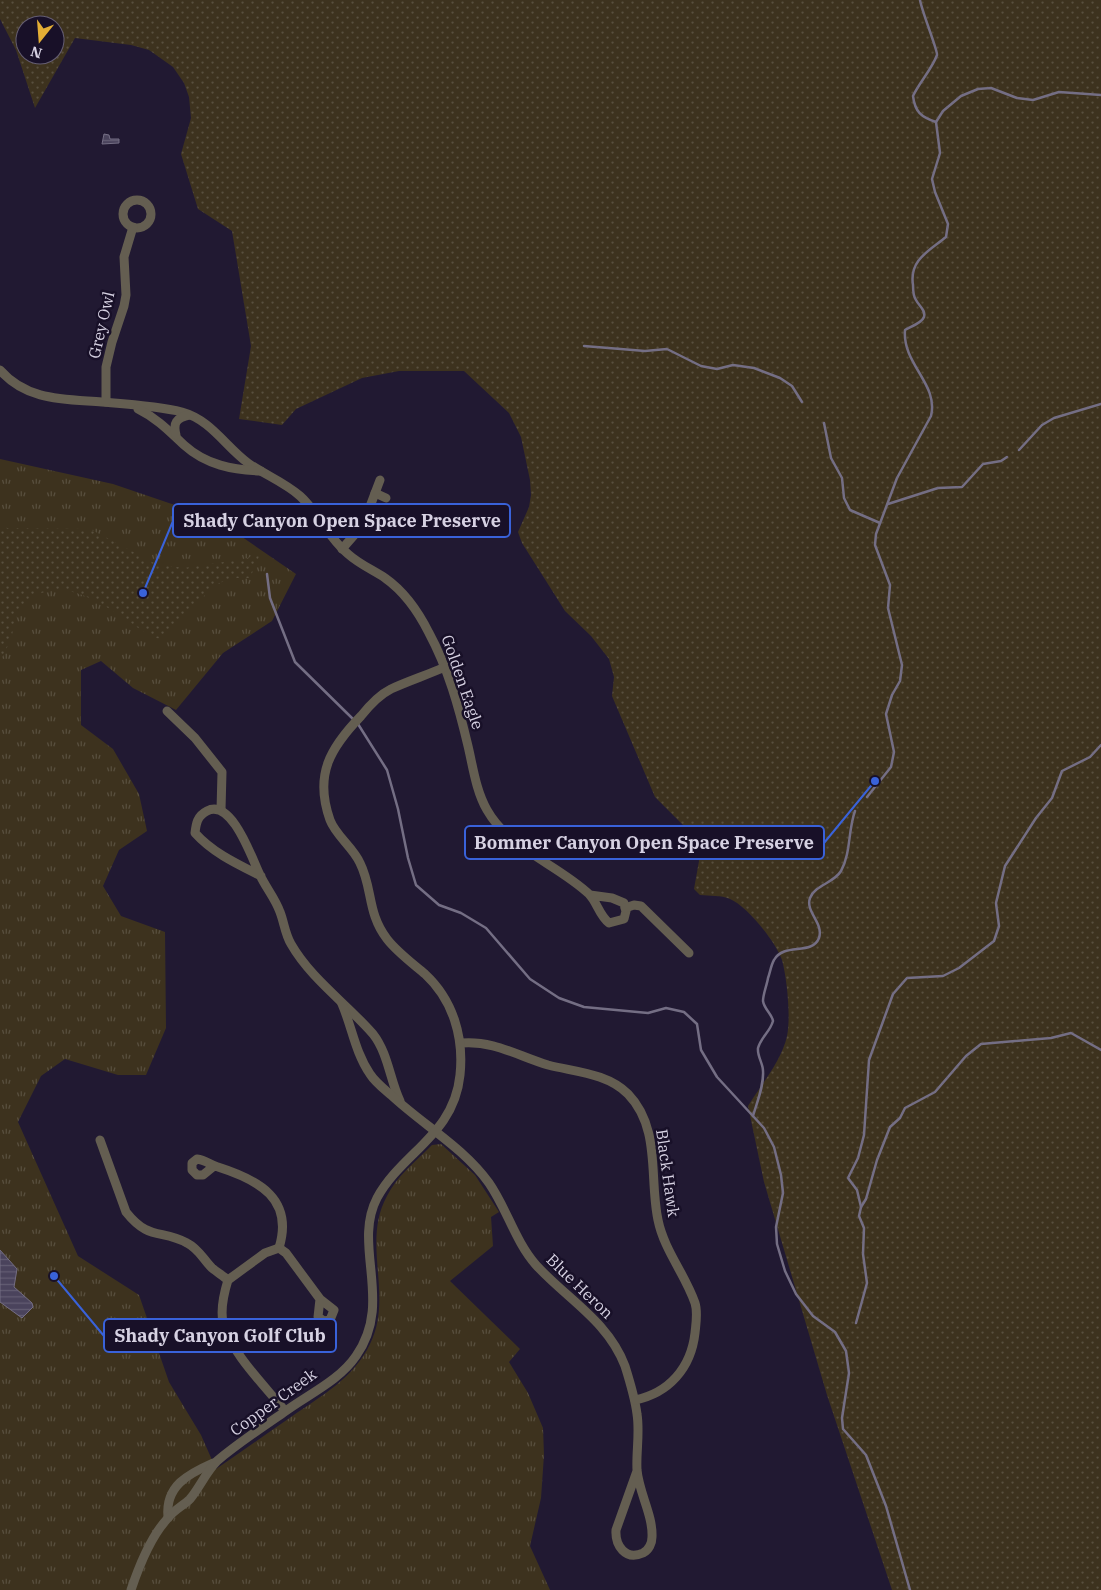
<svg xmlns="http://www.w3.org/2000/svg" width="1101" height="1590" viewBox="0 0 1101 1590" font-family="'IBM Plex Serif',serif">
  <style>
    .grass { fill: url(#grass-tufts) }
    .park { fill: url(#park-dots); fill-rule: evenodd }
    .water { fill: url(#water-rules); stroke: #746e84 }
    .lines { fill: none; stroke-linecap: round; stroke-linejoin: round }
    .stream { stroke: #746e84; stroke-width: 2.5 }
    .street { stroke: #645e51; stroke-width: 9 }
    .labels { text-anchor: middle; stroke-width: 5; stroke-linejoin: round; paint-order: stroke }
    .street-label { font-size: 16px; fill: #d6d1e2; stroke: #181028 }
    .leader { fill: none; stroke: #3962da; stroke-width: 2 }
    .callout-dot { fill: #3962da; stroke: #181028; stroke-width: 2 }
    .callout { fill: #181028; stroke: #3962da; stroke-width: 2 }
    .callout-label { font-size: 18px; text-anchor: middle; font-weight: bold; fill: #d6d1e2 }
  </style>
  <defs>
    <pattern id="grass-tufts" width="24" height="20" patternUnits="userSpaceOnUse" patternTransform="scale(1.25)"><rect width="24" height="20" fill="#3d321e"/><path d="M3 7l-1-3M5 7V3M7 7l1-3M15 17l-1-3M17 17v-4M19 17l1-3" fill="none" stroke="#584f3e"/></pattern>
    <pattern id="park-dots" width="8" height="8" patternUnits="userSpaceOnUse" patternTransform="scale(1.25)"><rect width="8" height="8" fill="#3d321e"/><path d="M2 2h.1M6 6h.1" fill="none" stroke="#584f3e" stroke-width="1.8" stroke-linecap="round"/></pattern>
    <pattern id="water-rules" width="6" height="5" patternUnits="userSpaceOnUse" patternTransform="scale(1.25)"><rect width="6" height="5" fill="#4a435c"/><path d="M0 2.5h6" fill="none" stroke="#635d73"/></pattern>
  </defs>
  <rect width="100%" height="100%" fill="#211932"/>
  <path class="grass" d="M0,459L113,484L216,519L296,574L272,621L223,653L176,710L133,688L101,661L81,670V725L113,749L139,794L147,831L119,850L103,886L121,916L165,932L166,1028L146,1075H118L65,1059L41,1076L18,1122L78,1256L139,1295L169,1382L201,1435L216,1469C241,1452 266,1434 291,1417C321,1396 354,1378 370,1344C394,1296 361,1243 387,1196C397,1176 416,1161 432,1145L441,1144L475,1175L499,1212L491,1217L493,1246L450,1281L520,1349L509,1362L528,1393L543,1428L544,1455L541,1498L530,1546L550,1590H0Z"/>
  <g class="park">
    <path d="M0,0H1101V1590H892L827,1395L764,1182L748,1106C761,1085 782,1060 787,1036C791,1017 787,978 782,960C776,942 747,906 730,899C721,895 710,896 700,895L694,889L699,861L695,842L688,830L655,797L612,696L614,677L609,659L591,636L565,611L522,543L518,532L529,507L531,495L530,480L521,437L509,413L464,371H399L362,378L296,409L282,425L239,419L251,346L232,231L198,209L181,154L191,118L189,97L184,83L173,67L149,50L131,45L75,38L35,108L16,50L0,19ZM25,25H55V55H25Z"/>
    <path d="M0,525L7,528L90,529L156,564L184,568L244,559L260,554L250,578H231L215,585L161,639L152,637C115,614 56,560 19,612C13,621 14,632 10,641C7,648 3,655 0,662Z"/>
  </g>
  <g class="water">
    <polygon points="104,134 109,135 110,139 119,139 119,143 102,144"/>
    <polygon points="0,1250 17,1269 14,1287 32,1303 33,1307 22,1318 0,1302"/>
  </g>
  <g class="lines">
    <g class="stream">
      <path d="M920,0C922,12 938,51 937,55C932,69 919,83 913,96C915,112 921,117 936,122"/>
      <polyline points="584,346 645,351 667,349 701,366 717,369 733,365 754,368 780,378 792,386 802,402"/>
      <polyline points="824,423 831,458 842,478 844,498 850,510 880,523"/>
      <polyline points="1019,450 1042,425 1054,418 1101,404"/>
      <polyline points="888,504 938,488 962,487 983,464 1001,461 1007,457"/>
      <polyline points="267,574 270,598 295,662 354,720"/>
      <polyline points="358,724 387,770 398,809 408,858 416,885 439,905 461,913 486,928 530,979 559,998 584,1007 648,1013 666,1008 684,1012 697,1024 701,1050 717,1077 764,1128 774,1147 781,1175 783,1193 776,1227 777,1244 785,1271 796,1294 813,1316 835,1332 846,1351 849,1373 842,1418 843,1429 866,1455 886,1506 910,1590"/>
      <path d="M867,797L891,767L894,752L886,714L892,695L900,681L902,665L888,608L890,585L875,545L876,534L897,478L931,416C939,384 902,364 905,330C910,327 922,323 924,317C926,310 919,306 916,300C913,296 913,290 913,285C909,260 929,251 946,237L948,224L935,192L932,179L940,153L936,122L943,111L961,96L978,89L991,88L1017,98L1033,100L1059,92L1101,95"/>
      <path d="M753,1116C757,1102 764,1086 763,1071C763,1063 757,1056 758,1048C761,1037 770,1032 773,1021C772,1014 764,1009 763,1001C763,994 767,985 768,978C770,973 771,965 774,960C784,942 812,956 819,938C824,923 805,912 810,898C815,885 834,883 841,871C851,853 848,830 855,811"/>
      <polyline points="861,1207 857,1190 848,1178 858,1158 864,1135 869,1060 893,994 907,978 943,976 959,968 994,941 999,926 996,903 1005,866 1036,818 1052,798 1062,771 1090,757 1101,745"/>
      <polyline points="856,1323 867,1283 863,1254 864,1228 859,1216 861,1207 866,1199 877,1160 890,1127 900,1118 905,1108 935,1092 966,1056 981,1044 1051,1038 1071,1033 1101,1050"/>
    </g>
    <g class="street">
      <circle cx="137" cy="214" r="14"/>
      <path d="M0,370C27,401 64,399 102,402C126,404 158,406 182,412C211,420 225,446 248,463C265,475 284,482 300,496C319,513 328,538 348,554C359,564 373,570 385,578C405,592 418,611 429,633C448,668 459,708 468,746C473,767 476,791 487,810C509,849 557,864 589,894C597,902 599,915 609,923L624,919L626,911L624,903L612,898L590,895"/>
      <polyline points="106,402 106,367 112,342 124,306 126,295 124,257 133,227"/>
      <path d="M138,409C158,419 169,431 184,445C206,465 233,470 261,471"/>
      <path d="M176,435C173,423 176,418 189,415"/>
      <polyline points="375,493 386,498"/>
      <polyline points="342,549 363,525 380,480"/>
      <polyline points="167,711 195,738 222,772 221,810"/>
      <path d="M261,876C237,864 213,853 195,833C196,824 197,816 207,811C232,798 252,859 260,875C266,888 275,898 280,912C284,922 285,934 291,944C311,979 347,1004 373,1034C388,1053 390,1080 400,1101"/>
      <polyline points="625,908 634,905 641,906 689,953"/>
      <path d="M342,1004C352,1027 355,1052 370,1074C375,1082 384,1089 391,1095C423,1125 463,1147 489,1183C507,1209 515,1241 536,1265C567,1299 608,1321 625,1366C630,1382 635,1398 637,1414C640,1433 636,1452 637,1470C639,1493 653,1515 652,1537C652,1543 649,1550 643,1553C625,1561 615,1545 616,1530L637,1471"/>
      <path d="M461,1043C493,1040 518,1056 548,1065C575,1072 607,1073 628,1094C661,1128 649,1178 658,1220C664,1250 685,1274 695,1303C698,1312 696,1323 695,1333C691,1368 669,1393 635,1400"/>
      <path d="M100,1140L126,1212C149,1241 161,1229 187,1243C199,1249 203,1259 212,1268C217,1272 223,1276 228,1280"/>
      <path d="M214,1166L203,1175H197L192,1170V1163L197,1159C206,1160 210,1165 218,1167C259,1180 294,1199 279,1248"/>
      <path d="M279,1248L265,1253L228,1280C224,1293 220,1308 223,1322C230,1352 266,1387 285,1411"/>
      <polyline points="279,1248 286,1253 320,1299 334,1310 330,1320 324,1321 318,1317 320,1299"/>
      <path d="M168,1517C165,1486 188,1474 213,1463"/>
      <path d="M131,1590C139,1566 151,1536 168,1518C174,1510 183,1506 190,1499C200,1487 206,1472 217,1461C237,1444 261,1428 283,1413C307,1395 339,1381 356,1356C394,1302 352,1246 377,1198C402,1152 454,1135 460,1075C464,1037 453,1000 425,974C412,963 397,952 387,939C367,913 373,889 360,863C353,847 336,836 330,820C314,775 330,748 361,716C369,706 379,695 391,689C408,681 427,675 445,667"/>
    </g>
  </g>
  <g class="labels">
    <g class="street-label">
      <text transform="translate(101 325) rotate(-77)" y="6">Grey Owl</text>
      <text transform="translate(463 682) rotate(71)" y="6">Golden Eagle</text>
      <text transform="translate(668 1173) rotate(82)" y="6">Black Hawk</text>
      <text transform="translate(580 1286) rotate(44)" y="6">Blue Heron</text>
      <text transform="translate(273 1402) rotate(-36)" y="6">Copper Creek</text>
    </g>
  </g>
  <path class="leader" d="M143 593L173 521M875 781L824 843M54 1276L104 1336"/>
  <g class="callout-dot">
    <circle cx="143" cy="593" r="5"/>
    <circle cx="875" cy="781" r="5"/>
    <circle cx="54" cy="1276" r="5"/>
  </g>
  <g class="callout">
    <rect x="173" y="504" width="337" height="33" rx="5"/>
    <rect x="465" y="826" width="359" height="33" rx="5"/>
    <rect x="104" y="1319" width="232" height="33" rx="5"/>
  </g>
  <g class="callout-label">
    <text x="342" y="527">Shady Canyon Open Space Preserve</text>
    <text x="644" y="849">Bommer Canyon Open Space Preserve</text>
    <text x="220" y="1342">Shady Canyon Golf Club</text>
  </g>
  <g transform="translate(40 40) rotate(197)"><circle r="24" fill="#181028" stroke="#645d72"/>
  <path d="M0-4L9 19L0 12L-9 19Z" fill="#e4ae35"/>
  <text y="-8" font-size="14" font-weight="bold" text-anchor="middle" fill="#d6d1e2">N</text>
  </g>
</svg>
